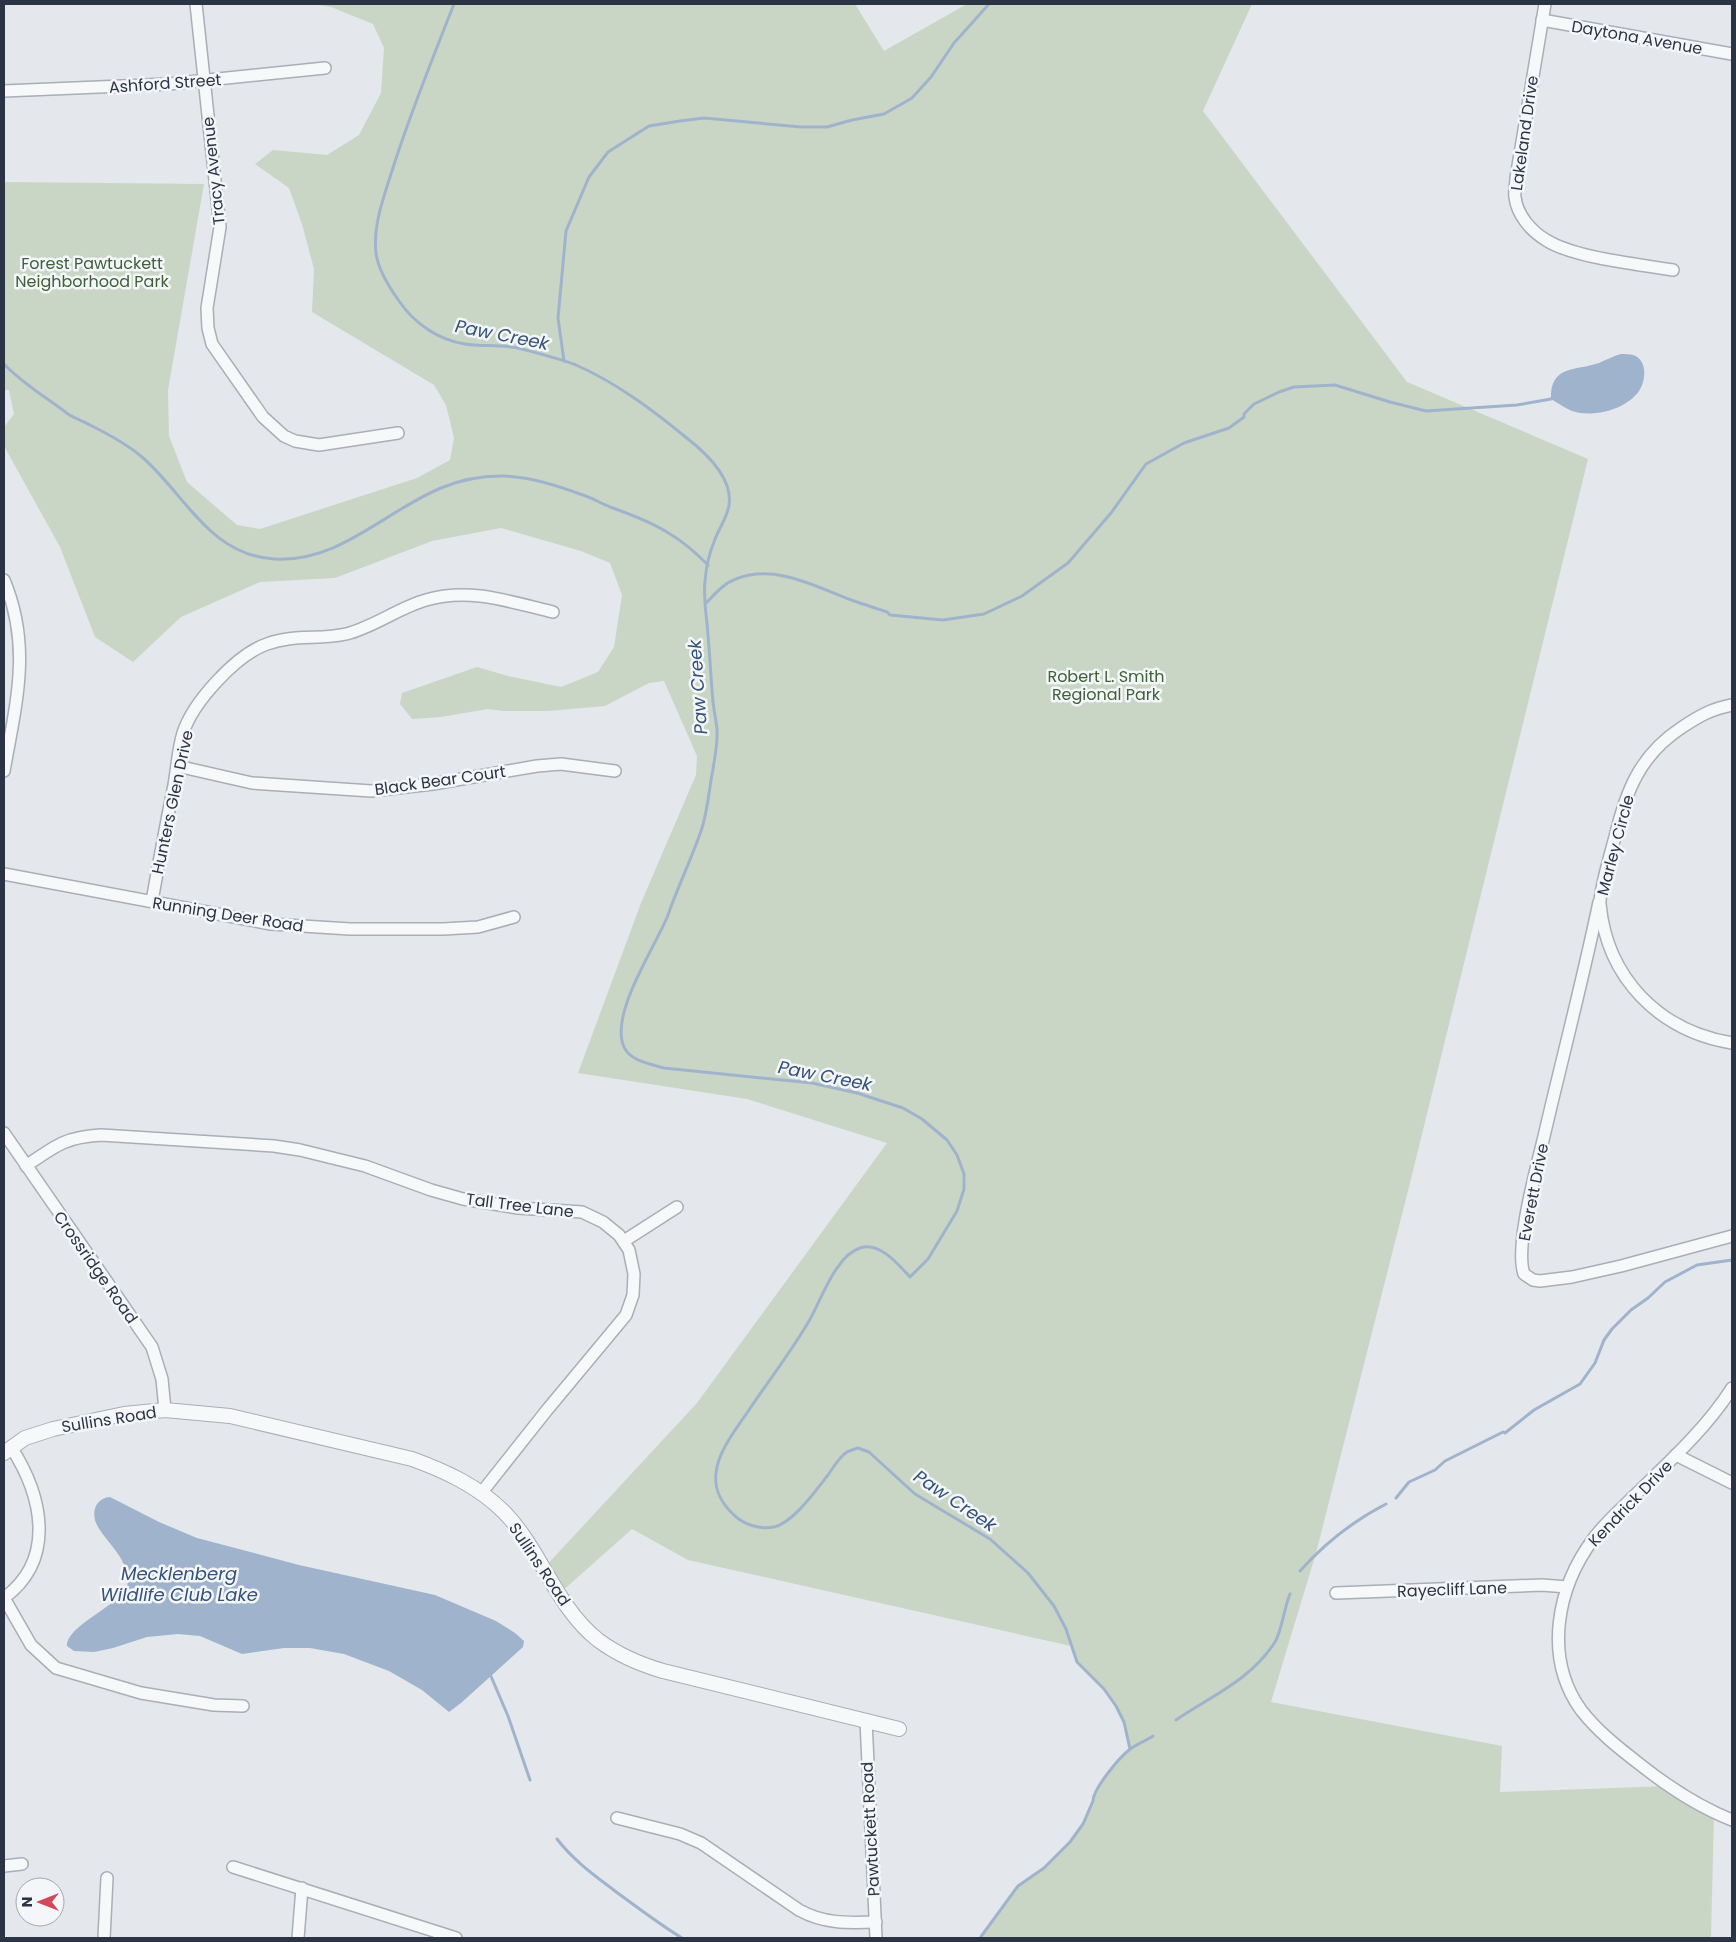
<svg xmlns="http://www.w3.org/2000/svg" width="1736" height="1942" viewBox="0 0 1736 1942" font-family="Poppins,sans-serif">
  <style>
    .green { fill: #c9d6c5 }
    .water { fill: #9fb4cc }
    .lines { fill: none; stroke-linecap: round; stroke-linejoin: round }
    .stream { stroke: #9fb4cc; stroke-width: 3 }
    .minor-casing { stroke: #a9aeb7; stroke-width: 14 }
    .tertiary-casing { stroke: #a9aeb7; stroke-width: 16 }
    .minor { stroke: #f7f8fa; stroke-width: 11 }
    .tertiary { stroke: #f7f8fa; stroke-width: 14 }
    .labels { text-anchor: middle; stroke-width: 5; stroke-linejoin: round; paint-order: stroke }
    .street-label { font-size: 16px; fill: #2b3445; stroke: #f4f6f9 }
    .park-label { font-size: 16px; fill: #3f6138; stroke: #f4f6f9 }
    .water-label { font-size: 18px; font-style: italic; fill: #34527a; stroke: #f4f6f9 }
  </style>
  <rect width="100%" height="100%" fill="#e4e7ec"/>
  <path class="green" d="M314,4H855L884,51L967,4H1252L1203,111L1407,382L1588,459L1410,1183L1316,1553L1271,1702L1502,1746L1500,1792L1668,1786L1714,1813L1711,1938H980L1018,1886L1044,1868L1070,1842L1083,1824L1093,1801C1094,1786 1120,1761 1130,1749L1124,1722L1116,1706L1104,1689L1077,1662L1071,1646L688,1560L632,1529L560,1593L544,1568L697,1403L887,1143L747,1099L578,1073L641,903L696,775L697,756L664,681L649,683L605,706L548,711H503L488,709L441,717L412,719L400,704L402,693L477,667L508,676L561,687L598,672L614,647L622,595L610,563L581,551L501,528L432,541L335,578L260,582L181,617L133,662L95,637L60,547L4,446V427L14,414L9,390H4V182L204,184L168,390L169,436L187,482L237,525L260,529L417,478L450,460L454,438L446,405L434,385L312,312L314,269L302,224L289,188L255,164L273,150L327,155L359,135L381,93L384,48L373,24L331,7Z"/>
  <g class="water">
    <path d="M1621,354C1625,354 1630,354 1633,355C1648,360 1646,381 1639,391C1626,410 1592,418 1572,411C1565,408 1558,403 1551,399C1550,365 1575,371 1599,363C1606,360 1613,356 1621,354Z"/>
    <path d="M110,1497L159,1522L197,1538L299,1565L435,1595L496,1621L515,1633L524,1641L523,1647L461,1703L449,1712L422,1690L389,1671L344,1654L310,1648H284L242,1654L200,1636L178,1634L147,1637L113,1648L94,1652L74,1651L67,1646C67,1623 129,1603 128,1580C126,1555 105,1542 96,1523C91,1510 97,1498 110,1497Z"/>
  </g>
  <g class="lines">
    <g class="stream">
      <path d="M454,4C432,60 409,116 391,174C383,199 373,226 376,253C378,270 389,287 399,301C414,323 438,340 465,344C482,347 499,344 518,348C537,353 558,358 576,365C617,383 654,411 688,439C707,454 733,479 729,505C727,519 718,529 714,542C709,554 706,569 705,581C703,599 707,618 708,635C710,658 711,680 713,702C714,711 716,720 717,729C718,743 715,755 713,769C709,789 708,809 702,828C692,858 678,886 668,915C656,946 609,1014 624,1047C630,1061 651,1064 664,1068L812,1083L857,1093L903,1108L922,1119L947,1140L957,1155L964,1174V1189L957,1211L928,1259L910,1277C898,1264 879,1241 860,1248C835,1256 821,1301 809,1321C791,1352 769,1380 749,1410C737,1428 718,1451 716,1473C714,1490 721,1502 732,1513C742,1524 759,1530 774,1527C793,1523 816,1490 828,1475C833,1468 839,1457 847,1452C851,1450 855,1449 858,1448L869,1452L915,1494L990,1539L1028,1573L1054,1606L1066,1629L1077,1662L1104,1689L1116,1706L1124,1722L1130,1749"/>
      <polyline points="564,361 558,318 566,231 589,177 608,152 649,126 680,121 704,118 801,127 827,127 852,120 884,114 912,98 931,77 954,43 989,4"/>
      <path d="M4,364C23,384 47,398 68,414C74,418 83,421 90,425C108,434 127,444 142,457C185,494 209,555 274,559C339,563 385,511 441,488C460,480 480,476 501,476C526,476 556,485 580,494C591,497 600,503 610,507C630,514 652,522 670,534C684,542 696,553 708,565"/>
      <path d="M706,603C715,594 724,583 736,579C776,563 818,588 854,601C865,605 876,608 887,612L890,615L943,620L984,614L1022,596L1068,563L1111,513L1146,464L1184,443L1229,428L1244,417V414L1254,404L1279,392L1294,387L1335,385L1390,402L1426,411L1517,405L1551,399"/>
      <polyline points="1396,1498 1409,1482 1435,1470 1445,1461 1503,1432 1505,1433 1534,1410 1580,1384 1595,1363 1604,1340 1612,1329 1631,1310 1648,1298 1665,1282 1697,1265 1732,1260"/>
      <path d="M1300,1571C1325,1543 1353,1521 1386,1504"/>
      <polyline points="490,1674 508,1716 530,1780"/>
      <path d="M1176,1720C1211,1696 1251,1680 1275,1642C1282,1630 1284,1608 1290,1594"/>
      <path d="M557,1839C573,1860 594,1875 615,1891C637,1907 659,1924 682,1938"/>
      <path d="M980,1938L1018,1886L1044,1868L1070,1842L1083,1824L1093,1801C1093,1789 1119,1758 1129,1750C1136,1744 1146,1741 1153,1736"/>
    </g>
    <g class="minor-casing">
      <g id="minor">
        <polyline points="196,4 220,227 207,308 208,328 212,344 263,417 284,436 295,441 319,445 398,433"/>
        <path d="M1545,4L1516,178C1516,184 1514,191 1515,197C1517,215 1531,231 1546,240C1574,258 1638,264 1673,270"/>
        <polyline points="1542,20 1732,54"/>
        <polyline points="4,91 169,84 325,68"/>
        <path d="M4,580C32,647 16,703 4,771"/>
        <path d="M1732,705C1711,709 1699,716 1681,728C1640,755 1626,791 1615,837C1611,852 1599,892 1600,904C1607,978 1659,1031 1732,1043"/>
        <polyline points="177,766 252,783 371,791 433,784 537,766 561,764 615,771"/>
        <polyline points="4,874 271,924 350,929 443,929 478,927 514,917"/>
        <path d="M152,901C159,862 166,824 174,785C177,768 178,749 183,733C193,702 236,655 267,644C293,634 320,640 346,634C374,627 398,608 426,600C469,587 511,602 553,612"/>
        <path d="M1599,902C1583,979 1563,1055 1545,1132C1538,1163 1514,1246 1524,1274L1533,1280L1540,1281L1572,1277L1621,1266L1732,1236"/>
        <polyline points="4,1133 152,1347 162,1379 165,1410"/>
        <path d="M26,1166C55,1146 65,1137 101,1135L274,1146L300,1150L365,1166L431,1190L463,1199L518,1208L582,1212L603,1222L619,1235L629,1250L634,1274L633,1295L626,1315L547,1410L482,1492"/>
        <polyline points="624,1241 677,1207"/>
        <path d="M1732,1388C1706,1429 1668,1463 1633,1497C1620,1510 1605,1523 1594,1538C1557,1587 1543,1657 1581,1710C1598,1732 1620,1749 1642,1766C1670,1788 1699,1807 1732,1820"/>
        <polyline points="1676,1455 1732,1483"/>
        <polyline points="1336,1593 1542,1585 1567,1587"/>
        <polyline points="4,1598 31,1645 56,1668 141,1693 214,1705 243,1706"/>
        <path d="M4,1598C57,1559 42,1495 11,1447"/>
        <polyline points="866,1720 876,1938"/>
        <path d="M617,1818L680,1834L701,1843L799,1910C824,1924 848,1923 876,1922"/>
        <polyline points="4,1866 22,1864"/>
        <polyline points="233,1867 456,1938"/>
        <polyline points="104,1938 107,1878"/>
        <polyline points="298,1938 302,1888"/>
      </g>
    </g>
    <g class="tertiary-casing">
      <path id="tertiary" d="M4,1453L25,1438L53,1429L124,1414L165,1410L230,1416L412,1459C445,1471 478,1486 504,1512C541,1550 556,1607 598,1640C618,1655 639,1664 663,1671L899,1729"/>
    </g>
    <use href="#minor" class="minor"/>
    <use href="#tertiary" class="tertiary"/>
  </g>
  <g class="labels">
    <g class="street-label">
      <text transform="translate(1637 37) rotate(10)" y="6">Daytona Avenue</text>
      <text transform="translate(165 83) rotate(-4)" y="6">Ashford Street</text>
      <text transform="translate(1524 133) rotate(-82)" y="6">Lakeland Drive</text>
      <text transform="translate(213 171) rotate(-96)" y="6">Tracy Avenue</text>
      <text transform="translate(440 780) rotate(-8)" y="6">Black Bear Court</text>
      <text transform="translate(172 802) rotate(-78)" y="6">Hunters Glen Drive</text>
      <text transform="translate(1615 845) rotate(-75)" y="6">Marley Circle</text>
      <text transform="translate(228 914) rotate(9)" y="6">Running Deer Road</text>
      <text transform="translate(1533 1192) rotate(-79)" y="6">Everett Drive</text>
      <text transform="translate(520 1205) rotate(7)" y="6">Tall Tree Lane</text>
      <text transform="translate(96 1267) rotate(55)" y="6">Crossridge Road</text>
      <text transform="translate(109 1419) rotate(-9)" y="6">Sullins Road</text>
      <text transform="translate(1630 1503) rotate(-46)" y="6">Kendrick Drive</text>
      <text transform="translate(540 1564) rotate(56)" y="6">Sullins Road</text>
      <text transform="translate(1452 1589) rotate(-2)" y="6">Rayecliff Lane</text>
      <text transform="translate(870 1829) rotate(-93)" y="6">Pawtuckett Road</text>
    </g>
    <g class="park-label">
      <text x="92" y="269">Forest Pawtuckett<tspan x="92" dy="18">Neighborhood Park</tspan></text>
      <text x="1106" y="682">Robert L. Smith<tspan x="1106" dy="18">Regional Park</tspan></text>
    </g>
    <g class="water-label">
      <text transform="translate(502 335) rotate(11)" y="6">Paw Creek</text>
      <text transform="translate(698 687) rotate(-94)" y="6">Paw Creek</text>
      <text transform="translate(825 1076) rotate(11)" y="6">Paw Creek</text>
      <text transform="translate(955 1501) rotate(34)" y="6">Paw Creek</text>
      <text x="179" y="1580">Mecklenberg<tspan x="179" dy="21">Wildlife Club Lake</tspan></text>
    </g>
  </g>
  <rect width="1736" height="1942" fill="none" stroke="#2b3445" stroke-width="10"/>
  <g transform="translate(40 1902) rotate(270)"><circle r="24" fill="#f4f6f9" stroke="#a4a8b1"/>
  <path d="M0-4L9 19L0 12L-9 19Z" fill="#d1495b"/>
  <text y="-8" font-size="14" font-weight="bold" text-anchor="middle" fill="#2b3445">N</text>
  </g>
</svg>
